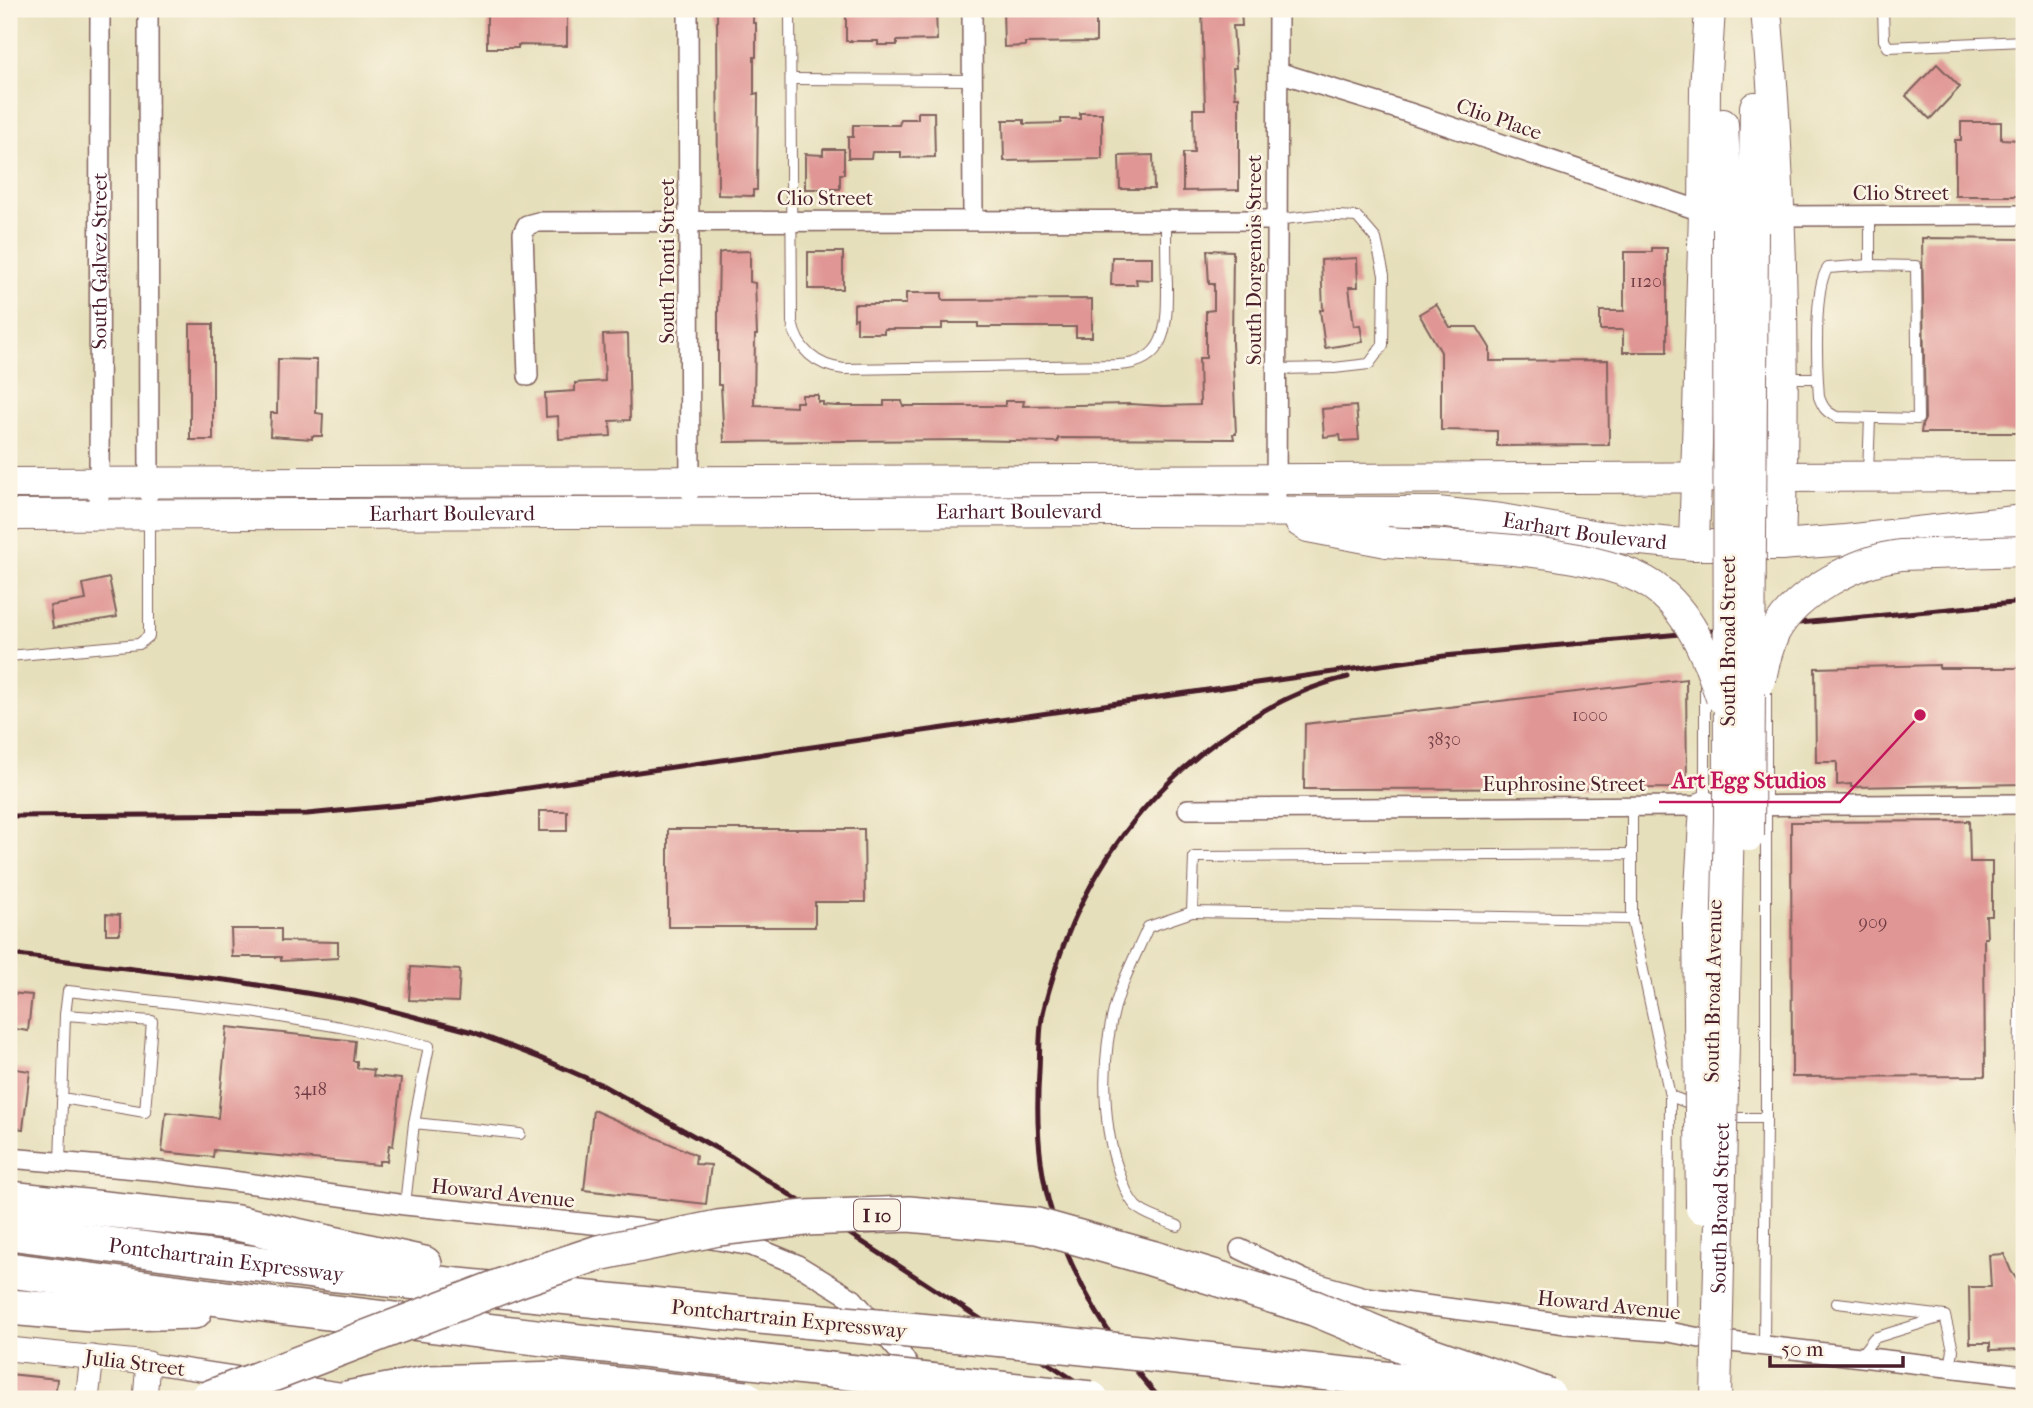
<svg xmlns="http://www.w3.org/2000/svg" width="2033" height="1408" viewBox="0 0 2033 1408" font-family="'IM FELL French Canon',serif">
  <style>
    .building { fill: #e09694 }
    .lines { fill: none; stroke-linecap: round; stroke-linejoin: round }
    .service-casing { stroke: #81625d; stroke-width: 12 }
    .minor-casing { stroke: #81625d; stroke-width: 22 }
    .tertiary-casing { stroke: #81625d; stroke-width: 25 }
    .primary-casing { stroke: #81625d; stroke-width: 32 }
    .motorway-casing { stroke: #81625d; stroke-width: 38 }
    .service { stroke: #fff; stroke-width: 10 }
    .minor { stroke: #fff; stroke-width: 19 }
    .tertiary { stroke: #fff; stroke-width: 23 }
    .primary { stroke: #fff; stroke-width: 30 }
    .motorway { stroke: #fff; stroke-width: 35 }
    .rail { stroke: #4a1f2b; stroke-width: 5 }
    .primary-bridge-casing { stroke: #81625d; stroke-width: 32; stroke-linecap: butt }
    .motorway-bridge-casing { stroke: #81625d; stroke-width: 38; stroke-linecap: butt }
    .primary-bridge { stroke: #fff; stroke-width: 30 }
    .motorway-bridge { stroke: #fff; stroke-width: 35 }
    .labels { text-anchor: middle; stroke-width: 5; stroke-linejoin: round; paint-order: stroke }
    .number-label { font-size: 18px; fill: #703d45 }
    .shield { fill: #fcf5e5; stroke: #7f5f63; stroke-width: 2 }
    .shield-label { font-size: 19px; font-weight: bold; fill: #4a1f2b }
    .street-label { font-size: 21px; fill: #4a1f2b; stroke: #fcf5e5 }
    .leader { fill: none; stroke: #c2185b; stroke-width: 2.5 }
    .callout-dot { fill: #c2185b; stroke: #fcf5e5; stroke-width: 2.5 }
    .callout-label { font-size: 23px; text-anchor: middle; font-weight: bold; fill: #c2185b; stroke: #fcf5e5; stroke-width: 5; stroke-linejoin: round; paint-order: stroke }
  </style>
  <rect width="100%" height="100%" fill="#fcf5e5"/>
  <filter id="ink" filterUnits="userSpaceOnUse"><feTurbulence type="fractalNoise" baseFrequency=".0143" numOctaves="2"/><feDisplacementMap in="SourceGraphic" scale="14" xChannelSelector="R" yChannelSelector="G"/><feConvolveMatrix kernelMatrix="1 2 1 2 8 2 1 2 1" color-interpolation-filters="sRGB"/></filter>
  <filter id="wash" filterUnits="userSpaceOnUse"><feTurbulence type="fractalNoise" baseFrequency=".00686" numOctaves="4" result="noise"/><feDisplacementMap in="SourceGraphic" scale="28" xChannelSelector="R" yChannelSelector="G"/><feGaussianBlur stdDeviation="1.57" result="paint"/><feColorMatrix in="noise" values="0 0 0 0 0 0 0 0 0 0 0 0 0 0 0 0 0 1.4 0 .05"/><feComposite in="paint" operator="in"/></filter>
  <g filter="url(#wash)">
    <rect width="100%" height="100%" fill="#e6dfbb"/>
    <g id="blocks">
      <g class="building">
        <polygon points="492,9 567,10 567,46 518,45 518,48 487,48 487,11"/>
        <polygon points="717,9 753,9 753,23 756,23 756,57 754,57 754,94 758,93 757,190 753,190 753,196 718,195"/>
        <polygon points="846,9 936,9 937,40 897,41 897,45 878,45 878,41 846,41"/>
        <polygon points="1003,9 1096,9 1096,42 1025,43 1025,46 1004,47"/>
        <polygon points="1202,9 1241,9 1242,26 1233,26 1236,68 1233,68 1235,97 1239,97 1239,190 1183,191 1183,153 1194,153 1193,109 1205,109"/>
        <polygon points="1937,64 1960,87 1930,119 1906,96"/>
        <polygon points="918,112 934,112 935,157 901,158 901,152 872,152 871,158 848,158 848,137 853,137 853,125 899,125 901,119 918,119"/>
        <polygon points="1080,113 1102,113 1102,159 1004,161 1003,120 1024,120 1024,124 1061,123 1061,119 1080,119"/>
        <polygon points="1961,122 2001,122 2001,139 2020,140 2020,142 2024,143 2024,196 1955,196 1955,140 1961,140"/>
        <polygon points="823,149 844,149 844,174 840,174 840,189 805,189 805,154 823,155"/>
        <polygon points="1153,155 1154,189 1120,189 1119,156"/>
        <polygon points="1922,238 2024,239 2024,433 1921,433 1922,425 1925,419"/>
        <polygon points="1652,248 1667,248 1667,352 1623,352 1623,330 1600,330 1600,311 1624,311 1624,252 1652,252"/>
        <polygon points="1207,250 1233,251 1232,343 1236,434 1233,434 1234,439 1058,438 1058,442 964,440 724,442 721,385 718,385 718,306 719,253 723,252 750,251 750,282 755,283 757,335 755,335 754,405 796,407 796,402 802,402 802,395 818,395 818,402 823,402 823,405 837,406 884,406 884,401 902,401 903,406 1005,406 1005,401 1024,401 1023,406 1130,404 1163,406 1200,405 1199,358 1206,358 1206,311 1214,310 1214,284 1209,284"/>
        <rect x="808" y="252" width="35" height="37"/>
        <polygon points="1112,257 1152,257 1152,280 1136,279 1137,285 1111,285"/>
        <polygon points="1357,258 1358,287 1349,287 1354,326 1360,325 1363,342 1325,348 1320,310 1323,310 1321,260"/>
        <polygon points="906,293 942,293 942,300 1092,299 1092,337 1076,337 1076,327 978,327 978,323 942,323 942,329 884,329 884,333 857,333 857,318 854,319 854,304 906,304"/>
        <polygon points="1436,304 1450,327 1477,327 1490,348 1490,361 1608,360 1609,445 1497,446 1497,431 1441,430 1441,352 1419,314"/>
        <rect x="190" y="324" width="23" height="116"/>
        <polygon points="628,334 630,420 610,421 611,436 559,439 558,416 546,417 545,393 575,391 575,383 605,381 603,335"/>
        <polygon points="278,359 317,360 316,413 323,414 322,436 312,436 312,439 270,436 271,413 277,413"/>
        <polygon points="1356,406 1359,440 1341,441 1340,435 1324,437 1322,409"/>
        <polygon points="109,578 117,617 53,628 50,606 86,600 83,584"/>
        <polygon points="1939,665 1939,668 2024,668 2024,784 1851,787 1851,784 1837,785 1837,762 1816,762 1815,668"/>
        <polygon points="1686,679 1687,788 1304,789 1305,724"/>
        <rect x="539" y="811" width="28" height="20"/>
        <polygon points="1969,821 1970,862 1992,862 1992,916 1986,916 1987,938 1984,938 1985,1076 1792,1077 1791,822"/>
        <polygon points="668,829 864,829 865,902 815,902 815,927 668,927"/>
        <polygon points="106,914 120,915 120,934 106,934"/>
        <polygon points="231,929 281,929 281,941 338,942 338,958 281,961 281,957 232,957"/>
        <polygon points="411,967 460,970 458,1002 409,1000"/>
        <polygon points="9,993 32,995 28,1031 9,1028"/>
        <polygon points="227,1027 355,1041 353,1061 357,1061 357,1068 374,1070 373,1076 401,1079 393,1146 389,1145 387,1161 379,1161 379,1165 214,1150 213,1157 162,1152 166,1112 218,1118"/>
        <polygon points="9,1068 30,1071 23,1129 9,1127"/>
        <polygon points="593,1110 696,1155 695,1164 711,1165 706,1204 584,1190"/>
        <polygon points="2004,1254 2011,1271 2024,1290 2024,1349 1990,1350 1990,1343 1970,1343 1969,1287 1991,1287 1989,1255"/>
        <polygon points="9,1374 57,1379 55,1399 9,1399"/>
      </g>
    </g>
  </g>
  <g filter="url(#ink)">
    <use href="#blocks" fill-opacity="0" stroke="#81625d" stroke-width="2"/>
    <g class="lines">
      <g class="service-casing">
        <g id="service">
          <path d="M790,9L792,322C797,349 816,366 844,369L1118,365C1168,363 1167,324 1167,285C1166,264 1166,242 1166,220"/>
          <polyline points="1883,9 1884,40 1888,47 2024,41"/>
          <polyline points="791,79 972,80"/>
          <polyline points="1276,220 1318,215 1357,217 1376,239 1384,275 1383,345 1369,364 1334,368 1276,369"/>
          <path d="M1870,265L1916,266L1918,419L1837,417C1826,412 1823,408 1819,397C1817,371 1813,286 1828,268Z"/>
          <polyline points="1870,265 1870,216"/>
          <polyline points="1785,378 1817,378"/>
          <polyline points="1868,473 1870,418"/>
          <polyline points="9,656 139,644 149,636 149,519"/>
          <polyline points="1764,682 1766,682 1766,1118"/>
          <polyline points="1705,802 1705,687 1707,686"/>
          <polyline points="2022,804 2019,1112 2024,1199"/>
          <polyline points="1632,854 1632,806"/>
          <polyline points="1192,912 1632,919"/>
          <polyline points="65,1015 68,991 251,1012 340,1027 429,1046 414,1123"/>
          <polyline points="1670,1096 1697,1106"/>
          <polyline points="1725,1115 1733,1118 1766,1118 1764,1346"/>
          <polyline points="60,1162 65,1015 152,1021 145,1112 62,1098"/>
          <polyline points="405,1205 414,1123 520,1134"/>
          <path d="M1178,1226C1166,1221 1150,1217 1139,1209C1130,1203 1122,1182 1119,1172C1100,1120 1101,1043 1120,991C1128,969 1139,948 1148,927L1192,912L1194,857L1632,854V919L1670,1096L1669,1332"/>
          <polyline points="1837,1303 1945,1316 1953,1350 1950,1368"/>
          <polyline points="1860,1356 1874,1338 1942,1317"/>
        </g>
      </g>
      <g class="minor-casing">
        <g id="minor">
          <polyline points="148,9 149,493"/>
          <polyline points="688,9 690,491"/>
          <polyline points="972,9 973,220"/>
          <polyline points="1278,72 1407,112 1704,212"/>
          <polyline points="1779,216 2024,215"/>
          <polyline points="528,376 523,233 527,225 538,222 1276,220"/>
          <polyline points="1276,510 1278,9"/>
          <path id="s1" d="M99,515L100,9"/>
          <polyline points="1188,809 2024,804"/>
          <polyline points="9,1158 160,1171 405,1205 661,1231"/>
          <polyline points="711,1239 752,1246 796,1264 853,1299 901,1354 930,1399"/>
          <polyline points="1240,1249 1305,1280 1365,1297 1566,1324 1669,1332 1705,1339 2024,1376"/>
          <polyline points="148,1363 358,1395"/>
        </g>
      </g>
      <g class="tertiary-casing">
        <g id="tertiary">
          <polyline points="9,1349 148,1363 145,1399"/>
          <polyline points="87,1399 92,1357"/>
        </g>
      </g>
      <g class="primary-casing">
        <g id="primary">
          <path d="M1766,9C1782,184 1786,368 1780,545"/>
          <polyline points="1723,124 1728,229"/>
          <polyline points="1753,232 1755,107"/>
          <path d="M9,483C681,485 1352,476 2024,476"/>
          <path id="s2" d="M9,515L1123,511L1437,512L1501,519L1598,536L1694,545H1780L1846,540L2024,520"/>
          <polyline points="1300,522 1308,527 1387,542"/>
          <polyline points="1694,545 1704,212 1705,89 1710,9"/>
          <polyline points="1698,921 1705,806"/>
        </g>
      </g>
      <g class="motorway-casing">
        <g id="motorway">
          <polyline points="9,1199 237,1223 424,1264"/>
          <path id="s3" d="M9,1232L328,1273L760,1316"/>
          <polyline points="9,1270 286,1307 561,1340"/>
          <polyline points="9,1307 91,1314 194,1311"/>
        </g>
      </g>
      <use href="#service" class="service"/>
      <use href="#minor" class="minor"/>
      <use href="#tertiary" class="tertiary"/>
      <use href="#primary" class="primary"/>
      <use href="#motorway" class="motorway"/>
      <g class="rail">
        <polyline points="9,816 307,814 423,803 1444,656 2024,602"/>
        <polyline points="9,954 233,981 354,1001 473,1032 540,1058 600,1084 732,1157 1103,1399"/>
        <path d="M1160,1399C1112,1346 1074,1281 1052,1213C1038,1168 1036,1117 1039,1071C1040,1054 1039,1035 1042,1018C1045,1001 1051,984 1056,967C1081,890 1122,824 1183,769C1229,728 1287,691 1348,677"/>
      </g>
      <g class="primary-bridge-casing">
        <g id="primary-bridge">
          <path d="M1387,542C1457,547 1608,546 1661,592C1693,619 1708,659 1721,698"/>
          <path d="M1761,679C1764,663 1768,647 1775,632C1796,593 1858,560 1901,555L2024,551"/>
          <polyline points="1749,836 1753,232"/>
          <polyline points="1698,921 1701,1208"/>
          <path id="s4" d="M1716,1399L1729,817L1728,229"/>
        </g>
      </g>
      <g class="motorway-bridge-casing">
        <g id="motorway-bridge">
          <polyline points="760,1316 1045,1343 1488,1390"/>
          <polyline points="561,1340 1091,1399"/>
          <polyline points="207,1399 520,1279 598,1253 718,1228 805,1218 909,1214 1037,1226 1151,1258 1314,1308 1408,1347 1548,1396"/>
          <polyline points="347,1399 430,1383 559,1379 746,1399"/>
        </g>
      </g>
      <use href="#primary-bridge" class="primary-bridge"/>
      <use href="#motorway-bridge" class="motorway-bridge"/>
    </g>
  </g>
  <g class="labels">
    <g class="number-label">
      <text x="1646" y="287">1120</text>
      <text x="1590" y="721">1000</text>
      <text x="1444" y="745">3830</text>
      <text x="1873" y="928">909</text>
      <text x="310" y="1095">3418</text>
    </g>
    <rect class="shield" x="854" y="1199.5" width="46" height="31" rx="5"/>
    <g class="shield-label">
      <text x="877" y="1222">I 10</text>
    </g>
    <g class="street-label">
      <text transform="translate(1499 119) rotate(19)" y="7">Clio Place</text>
      <text x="1901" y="200">Clio Street</text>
      <text x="825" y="205">Clio Street</text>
      <text transform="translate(1254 260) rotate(-90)" y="7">South Dorgenois Street</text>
      <text transform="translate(667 261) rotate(-90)" y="7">South Tonti Street</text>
      <text dy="7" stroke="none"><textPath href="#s1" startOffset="254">South Galvez Street</textPath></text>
      <text dy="7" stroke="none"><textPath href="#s2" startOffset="1010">Earhart Boulevard</textPath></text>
      <text dy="7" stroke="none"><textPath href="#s2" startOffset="443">Earhart Boulevard</textPath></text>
      <text dy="7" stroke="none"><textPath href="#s2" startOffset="1577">Earhart Boulevard</textPath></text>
      <text transform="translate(1728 641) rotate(-90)" y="7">South Broad Street</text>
      <text x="1564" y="791">Euphrosine Street</text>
      <text transform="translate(1713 991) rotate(-89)" y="7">South Broad Avenue</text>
      <text transform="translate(503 1193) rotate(6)" y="7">Howard Avenue</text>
      <text dy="7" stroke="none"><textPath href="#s4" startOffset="191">South Broad Street</textPath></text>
      <text dy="7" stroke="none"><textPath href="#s3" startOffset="219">Pontchartrain Expressway</textPath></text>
      <text transform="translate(1609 1305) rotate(6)" y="7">Howard Avenue</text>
      <text transform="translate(789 1319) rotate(6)" y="7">Pontchartrain Expressway</text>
      <text transform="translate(135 1363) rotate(7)" y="7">Julia Street</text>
    </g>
  </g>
  <path class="leader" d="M1920 715L1840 802H1659"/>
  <circle class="callout-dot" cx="1920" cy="715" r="7"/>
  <g class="callout-label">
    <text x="1749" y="788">Art Egg Studios</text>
  </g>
  <rect width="2033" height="1408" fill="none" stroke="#fcf5e5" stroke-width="35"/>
  <path d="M1770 1356v10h133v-10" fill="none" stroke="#4a1f2b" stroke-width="3.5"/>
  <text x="1781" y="1356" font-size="21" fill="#4a1f2b" stroke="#fcf5e5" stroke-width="5" paint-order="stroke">50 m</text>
</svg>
